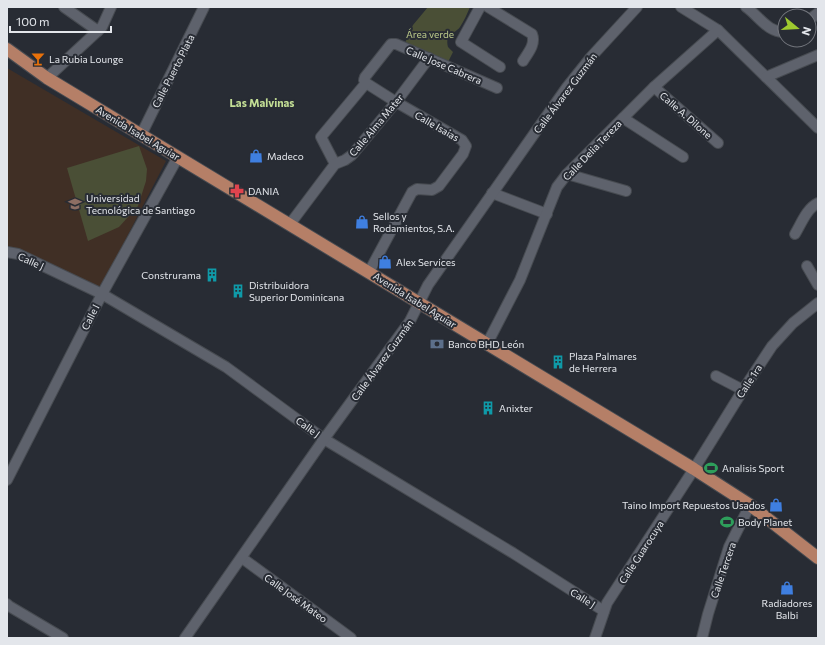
<svg xmlns="http://www.w3.org/2000/svg" width="825" height="645" viewBox="0 0 825 645" font-family="Commissioner,sans-serif">
  <style>
    .education { fill: #402f25 }
    .green { fill: #4a4f36 }
    .lines { fill: none; stroke-linecap: round; stroke-linejoin: round }
    .minor-casing { stroke: #474b51; stroke-width: 12 }
    .major-casing { stroke: #474b51; stroke-width: 14 }
    .minor { stroke: #5e626c; stroke-width: 10 }
    .major { stroke: #b57f67; stroke-width: 12 }
    .labels { text-anchor: middle; stroke-width: 4; stroke-linejoin: round; paint-order: stroke }
    .park-label { font-size: 10px; fill: #bbc989; stroke: #282c34 }
    .poi-label { font-size: 10px; fill: #e3e6eb; stroke: #282c34; text-anchor: start }
    .street-label { font-size: 10px; fill: #e3e6eb; stroke: #282c34 }
    .neighbourhood-label { font-size: 11px; font-weight: bold; fill: #c3de95; stroke: #282c34 }
  </style>
  <rect width="100%" height="100%" fill="#282c34"/>
  <polygon class="education" points="7,68 166,161 100,289 7,248"/>
  <g class="green">
    <path d="M428,7H470C467,14 464,21 460,27C454,35 445,32 448,47L453,52L448,62L405,43L413,25Z"/>
    <polygon points="139,146 147,169 146,181 138,206 119,227 88,241 67,168"/>
  </g>
  <g class="lines">
    <g class="minor-casing">
      <g id="minor">
        <polyline points="64,7 98,31"/>
        <polyline points="480,7 461,42 500,67"/>
        <path d="M488,7L532,34C536,44 528,53 523,61"/>
        <polyline points="681,7 718,30 818,128"/>
        <path d="M746,7C759,16 768,33 785,32"/>
        <polyline points="809,20 818,13"/>
        <polyline points="766,77 818,55"/>
        <polyline points="47,78 102,27 111,7"/>
        <polyline points="366,83 396,102 462,140 466,146 463,154 439,186 432,190 417,189 412,192 369,272"/>
        <polyline points="654,87 718,143"/>
        <polyline points="623,118 683,157"/>
        <polyline points="141,135 204,7"/>
        <polyline points="335,164 321,137 366,83 364,80 365,77 391,44 396,44 497,88"/>
        <polyline points="567,174 626,191"/>
        <polyline points="492,193 547,214"/>
        <polyline points="290,224 335,164 345,160 352,155 396,102 429,58"/>
        <path d="M795,234C801,224 807,208 818,203"/>
        <polyline points="7,252 18,254 102,294 226,367 324,439 513,553 604,611"/>
        <polyline points="807,266 818,285"/>
        <polyline points="487,344 520,280 557,187 567,174 654,87 718,30"/>
        <polyline points="716,376 743,390"/>
        <polyline points="7,480 102,294 178,157"/>
        <polyline points="242,558 351,638"/>
        <polyline points="7,604 9,606 63,638"/>
        <polyline points="185,638 324,439 410,321 428,285 567,87 591,57 637,7"/>
        <polyline points="595,638 607,603 694,469 743,390 772,346 793,323 818,303"/>
        <polyline points="702,638 708,614 729,547 750,505"/>
      </g>
    </g>
    <g class="major-casing">
      <polyline id="major" points="7,49 47,78 694,469 750,505 818,558"/>
    </g>
    <use href="#minor" class="minor"/>
    <use href="#major" class="major"/>
  </g>
  <defs>
    <g id="bar-bare" transform="scale(1.08)"><path d="M-6-5H6L.8 .8V4.5H3.5V6h-7V4.5H-.8V.8Z" fill="#e8710a" stroke="#282c34" stroke-width="2.5" paint-order="stroke"/></g>
    <g id="shop-bare" transform="scale(1.08)"><path d="M-5-2.5h2.3a2.7 3.5 0 0 1 5.4 0H5L5.5 6h-11ZM-1.5-2.5h3a1.5 2.3 0 0 0-3 0Z" fill="#3f7fe0" stroke="#282c34" stroke-width="2.5" paint-order="stroke"/></g>
    <g id="pharmacy-bare" transform="scale(1.08)"><path d="M-2-6h4v4h4v4h-4v4h-4v-4h-4v-4h4Z" fill="#e0444e" stroke="#282c34" stroke-width="2.5" paint-order="stroke"/></g>
    <g id="university-bare" transform="scale(1.08)"><path d="M0-5L7-2L0 1L-7-2ZM-4 1L0 2.5L4 1V4Q0 6-4 4Z" fill="#8d6e63" stroke="#282c34" stroke-width="2.5" paint-order="stroke"/></g>
    <g id="building-bare" transform="scale(1.08)"><path d="M-4-6H4V6H1V3H-1V6H-4ZM-2.5-4.3h1.7v1.8h-1.7ZM.8-4.3h1.7v1.8H.8ZM-2.5-1h1.7V.8h-1.7ZM.8-1h1.7V.8H.8Z" fill="#0f9aa8" stroke="#282c34" stroke-width="2.5" paint-order="stroke"/></g>
    <g id="bank-bare" transform="scale(1.08)"><path d="M-6-4H6V4H-6ZM0-2.3a2.3 2.3 0 1 0 0 4.6a2.3 2.3 0 1 0 0-4.6Z" fill="#5c6f8a" stroke="#282c34" stroke-width="2.5" paint-order="stroke"/></g>
    <g id="stadium-bare" transform="scale(1.08)"><path d="M0-5a6.5 5 0 1 0 0 10a6.5 5 0 1 0 0-10ZM-3.5-1.8h7v3.6h-7Z" fill="#2e9e5b" stroke="#282c34" stroke-width="2.5" paint-order="stroke"/></g>
  </defs>
  <g fill-rule="evenodd">
    <use href="#bar-bare" x="38" y="59"/>
    <use href="#shop-bare" x="256" y="156"/>
    <use href="#pharmacy-bare" x="237" y="191"/>
    <use href="#university-bare" x="75" y="204"/>
    <use href="#shop-bare" x="362" y="222"/>
    <use href="#shop-bare" x="385" y="262"/>
    <use href="#building-bare" x="212" y="275"/>
    <use href="#building-bare" x="238" y="291"/>
    <use href="#bank-bare" x="437" y="344"/>
    <use href="#building-bare" x="558" y="362"/>
    <use href="#building-bare" x="488" y="408"/>
    <use href="#stadium-bare" x="711" y="468"/>
    <use href="#shop-bare" x="776" y="505"/>
    <use href="#stadium-bare" x="727" y="522"/>
    <use href="#shop-bare" x="787" y="588"/>
  </g>
  <g class="labels">
    <g class="park-label">
      <text x="430" y="38">Área verde</text>
    </g>
    <g class="poi-label">
      <text x="49" y="63">La Rubia Lounge</text>
      <text x="267" y="160">Madeco</text>
      <text x="248" y="195">DANIA</text>
      <text x="86" y="202">Universidad<tspan x="86" dy="12">Tecnológica de Santiago</tspan></text>
      <text x="373" y="220">Sellos y<tspan x="373" dy="12">Rodamientos, S.A.</tspan></text>
      <text x="396" y="266">Alex Services</text>
      <text x="201" y="279" text-anchor="end">Construrama</text>
      <text x="249" y="289">Distribuidora<tspan x="249" dy="12">Superior Dominicana</tspan></text>
      <text x="448" y="348">Banco BHD León</text>
      <text x="569" y="360">Plaza Palmares<tspan x="569" dy="12">de Herrera</tspan></text>
      <text x="499" y="412">Anixter</text>
      <text x="722" y="472">Analisis Sport</text>
      <text x="765" y="509" text-anchor="end">Taino Import Repuestos Usados</text>
      <text x="738" y="526">Body Planet</text>
      <text x="787" y="607" text-anchor="middle">Radiadores<tspan x="787" dy="12">Balbi</tspan></text>
    </g>
    <g class="street-label">
      <text transform="translate(444 65) rotate(23)" y="4">Calle Jose Cabrera</text>
      <text transform="translate(173 71) rotate(-63)" y="4">Calle Puerto Plata</text>
      <text transform="translate(565 93) rotate(-53)" y="4">Calle Álvarez Guzmán</text>
      <text transform="translate(686 115) rotate(41)" y="4">Calle A. Dilone</text>
      <text transform="translate(376 125) rotate(-50)" y="4">Calle Alma Mater</text>
      <text transform="translate(437 126) rotate(30)" y="4">Calle Isaias</text>
      <text transform="translate(138 133) rotate(31)" y="4">Avenida Isabel Aguiar</text>
      <text transform="translate(592 150) rotate(-46)" y="4">Calle Delia Tereza</text>
      <text transform="translate(31 261) rotate(24)" y="4">Calle J</text>
      <text transform="translate(415 300) rotate(32)" y="4">Avenida Isabel Aguiar</text>
      <text transform="translate(90 317) rotate(-63)" y="4">Calle I</text>
      <text transform="translate(382 360) rotate(-54)" y="4">Calle Álvarez Guzmán</text>
      <text transform="translate(749 381) rotate(-57)" y="4">Calle 1ra</text>
      <text transform="translate(308 427) rotate(36)" y="4">Calle J</text>
      <text transform="translate(641 552) rotate(-57)" y="4">Calle Guarocuya</text>
      <text transform="translate(723 570) rotate(-71)" y="4">Calle Tercera</text>
      <text transform="translate(296 598) rotate(36)" y="4">Calle José Mateo</text>
      <text transform="translate(583 598) rotate(32)" y="4">Calle J</text>
    </g>
    <g class="neighbourhood-label">
      <text x="262" y="107">Las Malvinas</text>
    </g>
  </g>
  <rect width="825" height="645" fill="none" stroke="#e3e6eb" stroke-width="16"/>
  <g transform="translate(797 28) rotate(108)"><circle r="19" fill="#282c34" stroke="#73767d"/>
  <path d="M0-3L7 15L0 10L-7 15Z" fill="#9eca2f"/>
  <text y="-6" font-size="11" font-weight="bold" text-anchor="middle" fill="#e3e6eb">N</text>
  </g>
  <path d="M10 26v6h101v-6" fill="none" stroke="#e3e6eb" stroke-width="2"/>
  <text x="16" y="26" font-size="12" fill="#e3e6eb" stroke="#282c34" stroke-width="3" paint-order="stroke">100 m</text>
</svg>
